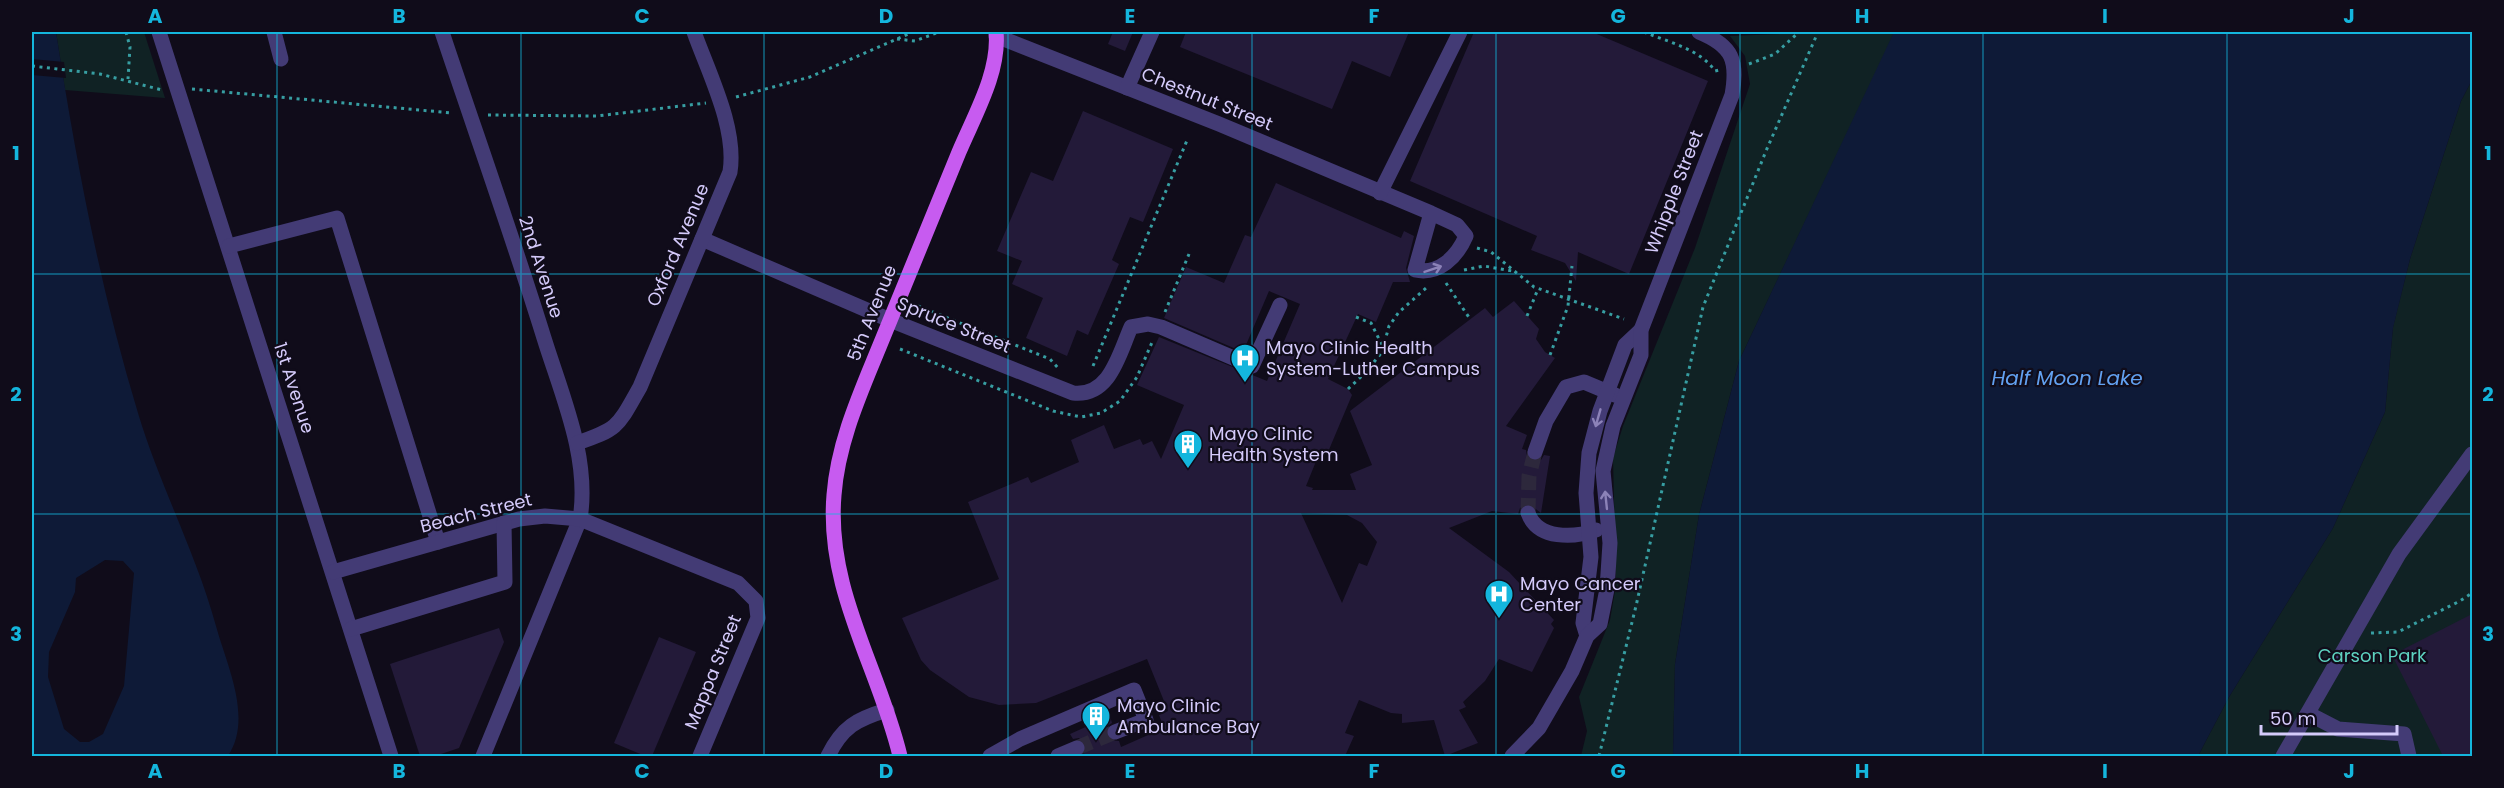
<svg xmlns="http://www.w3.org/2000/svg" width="2504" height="788" viewBox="0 0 2504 788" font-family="Poppins,sans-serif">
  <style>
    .green { fill: #102224 }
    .water { fill: #0e1a37; fill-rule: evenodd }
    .pier { fill: #100c1a }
    .building { fill: #231a39; fill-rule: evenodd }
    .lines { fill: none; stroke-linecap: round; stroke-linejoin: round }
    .minor-tunnel { stroke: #2d283c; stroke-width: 15; stroke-dasharray: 15 8; stroke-linecap: butt }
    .path { stroke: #379ea2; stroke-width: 3; stroke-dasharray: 3 4.5; stroke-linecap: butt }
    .minor { stroke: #433b75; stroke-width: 15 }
    .major { stroke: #c75bf0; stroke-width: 15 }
    .path-bridge { stroke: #379ea2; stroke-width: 3; stroke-dasharray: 3 4.5; stroke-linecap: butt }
    .oneway { stroke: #8c82b8 }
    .grid { fill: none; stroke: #14b6dd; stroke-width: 1.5; stroke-opacity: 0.55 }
    .labels { text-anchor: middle; stroke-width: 4.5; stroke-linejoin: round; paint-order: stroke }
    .street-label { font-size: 18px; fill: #d4cafa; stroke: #100c1a }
    .poi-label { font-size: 18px; fill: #d4cafa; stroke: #100c1a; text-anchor: start }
    .park-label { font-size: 18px; fill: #5ed2c0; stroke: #100c1a }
    .water-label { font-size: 20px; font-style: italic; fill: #62a1f1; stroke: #100c1a }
    .neatline { fill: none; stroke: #14b6dd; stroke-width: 2 }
    .grid-label { font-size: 20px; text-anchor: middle; font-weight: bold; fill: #14b6dd }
  </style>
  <rect width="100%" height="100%" fill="#100c1a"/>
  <g class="green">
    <polygon points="56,32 144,32 165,98 65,90"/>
    <polygon points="1783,32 1895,32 1739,361 1699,515 1675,664 1673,756 1581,756 1587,731 1579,697 1610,620 1616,585 1613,458 1623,426 1695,248 1750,84 1745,56 1730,36 1781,34"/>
    <polygon points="2472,80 2472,756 2198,756 2229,697 2333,528 2385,412 2393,327 2410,259 2461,101"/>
  </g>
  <g class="water">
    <path d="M32,32H56C76,161 100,288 138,413C160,486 196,553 216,626C227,666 253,718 228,756H32ZM105,560L123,561L134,573L124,686L103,734L89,742H80L64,729L48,677L49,652L75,592L76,578Z"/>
    <polygon points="1894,32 2472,32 2472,80 2461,101 2410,259 2393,328 2385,412 2333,528 2229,697 2198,756 1673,756 1675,664 1699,515 1739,361"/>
  </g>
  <polygon class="pier" points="32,59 64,62 66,78 32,75"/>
  <g class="building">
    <polygon points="1113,32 1133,32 1125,51 1108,44"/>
    <polygon points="1186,32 1409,32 1390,77 1352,61 1332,109 1180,47"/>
    <polygon points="1474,32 1592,32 1708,81 1629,274 1578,252 1576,281 1565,263 1531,250 1537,236 1410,181"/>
    <polygon points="1083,111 1173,149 1143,222 1130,217 1112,260 1119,264 1088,335 1077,330 1067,356 1026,338 1043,298 1012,284 1022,261 997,251 1031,172 1053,181"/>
    <path d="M1276,183L1401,238L1404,231L1414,236L1406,268L1410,282H1393L1376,322L1358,314L1328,379L1348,389L1352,395L1328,452L1321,449L1306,486L1313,488L1312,490H1356L1350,474L1372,465L1350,411L1485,308L1493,317L1514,301L1539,329L1536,339L1545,352L1555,358L1506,426L1527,435L1522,449L1526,450L1527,458L1531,461L1541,460L1544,455L1550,456L1541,513L1528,503L1520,508L1518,514L1492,511L1449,528L1509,572L1554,620L1551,624L1554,628L1532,672L1499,659L1485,681L1463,702L1466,707L1459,710L1478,743L1445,756L1434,720L1402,723V714L1391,713L1359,700L1345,733L1354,736L1345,756H1082L1087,750L1086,744L1079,738L1073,739L1070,734L1110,716L1112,723L1107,726L1106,735L1109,740L1119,741L1121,747L1164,728L1159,715L1168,711L1147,659L1036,703L999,705L969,697L930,670L921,660L902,618L999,579L968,502L1028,477L1031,483L1079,462L1071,440L1104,425L1114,449L1140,439L1143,445L1152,441L1161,459L1184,405L1137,385L1159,337L1267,381L1300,304L1269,291L1243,352L1164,318L1186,267L1224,283L1245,235L1251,237ZM1301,513L1347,515L1362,523L1377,542L1367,566L1359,563L1342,603Z"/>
    <polygon points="2472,614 2472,756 2443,756 2392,655"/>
    <polygon points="499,628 504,642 459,748 435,756 420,756 390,664"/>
    <polygon points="659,637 696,652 652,756 645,756 614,743"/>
  </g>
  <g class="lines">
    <g class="minor-tunnel">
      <polyline points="1528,513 1529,476 1535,452"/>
      <polyline points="1077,748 1115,732"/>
    </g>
    <g class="path">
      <polyline points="126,32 130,47 128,79"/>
      <path d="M1644,32C1668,42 1700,49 1715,71L1719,70"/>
      <polyline points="897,39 915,41 939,32"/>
      <polyline points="1749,64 1775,54 1799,32"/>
      <polyline points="32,66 100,74 162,90"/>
      <polyline points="192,89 452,113"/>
      <polyline points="736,97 810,77 913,32"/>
      <polyline points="488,115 597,116 706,103"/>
      <polyline points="1477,248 1491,252 1534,287 1624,319"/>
      <polyline points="1464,270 1484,266 1512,271"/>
      <polyline points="1446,283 1470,319"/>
      <polyline points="918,306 1050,359 1058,368"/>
      <polyline points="1165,312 1189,254"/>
      <polyline points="1527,316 1538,289"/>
      <polyline points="1356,317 1371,323 1383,347"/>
      <polyline points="900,349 1053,411 1081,417 1101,413 1120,401 1137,377 1153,340"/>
      <polyline points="1093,366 1188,138"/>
      <polyline points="1348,389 1366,372 1382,352 1389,326 1399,312 1426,288"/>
      <polyline points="2371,633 2398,632 2460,601 2472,593"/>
      <polyline points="1599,756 1636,606 1703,307 1766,151 1818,32"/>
    </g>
    <g class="minor">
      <polyline points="159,32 391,756"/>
      <polyline points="274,32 281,59"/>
      <path d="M442,32C476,134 512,235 544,338C562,396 590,458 580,519L483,756"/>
      <path d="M996,36L1219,124L1431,213L1457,225L1466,236C1457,257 1439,275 1415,270L1431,213"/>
      <polyline points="1127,88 1152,32"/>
      <polyline points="1380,193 1460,32"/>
      <path d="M702,239L890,320L1073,393C1110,397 1119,354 1131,327L1148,324L1161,327L1252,366L1280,305"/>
      <polyline points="229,246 337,218 438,542"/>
      <path d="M577,443C619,429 618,426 640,387L730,172C737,128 709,74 694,32"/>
      <polyline points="1535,452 1546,421 1566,387 1584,382 1615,395"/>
      <path d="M1528,513C1538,540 1574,538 1596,530"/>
      <polyline points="333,572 519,519 545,516 580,519 738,583 756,601 758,618 700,756"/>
      <polyline points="351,629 505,582 504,523"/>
      <polyline points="1587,636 1583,623 1591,557 1586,493 1589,453 1600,411 1625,345 1641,330"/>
      <polyline points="2309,714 2338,729 2404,734 2409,756"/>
      <path d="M828,756C842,727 857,719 887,710"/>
      <polyline points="990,756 1020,739 1134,690 1146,720 1115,732"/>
      <polyline points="1058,756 1077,748"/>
      <path d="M1512,756L1539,728L1572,671L1587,636L1600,624L1607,589L1610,543L1603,471L1613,426L1641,355V330L1732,95C1738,61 1733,46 1699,32"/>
      <polyline points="2283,756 2399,554 2472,454"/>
    </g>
    <path class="major" d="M900,756C879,668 826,590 834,495C838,442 860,394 880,345C906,280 933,216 959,152C974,116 1000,72 996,32"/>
    <polyline class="path-bridge" points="1550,355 1568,306 1572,266"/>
  </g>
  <defs><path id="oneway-shaft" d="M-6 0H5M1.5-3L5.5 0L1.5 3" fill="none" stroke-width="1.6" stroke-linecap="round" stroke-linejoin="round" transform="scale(1.5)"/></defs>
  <g class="oneway">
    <use href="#oneway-shaft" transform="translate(1433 269) rotate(-19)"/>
    <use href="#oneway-shaft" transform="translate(1598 418) rotate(106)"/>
    <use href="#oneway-shaft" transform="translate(1606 500) rotate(-96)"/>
  </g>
  <path class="grid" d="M277,32V756M521,32V756M764,32V756M1008,32V756M1252,32V756M1496,32V756M1740,32V756M1983,32V756M2227,32V756M32,274H2472M32,514H2472"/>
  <defs>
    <g id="hospital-pin" transform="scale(1.5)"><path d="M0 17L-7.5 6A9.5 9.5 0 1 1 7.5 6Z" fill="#14b6dd" stroke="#100c1a"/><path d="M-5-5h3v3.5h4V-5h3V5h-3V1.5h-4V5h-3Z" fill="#fff"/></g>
    <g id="building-pin" transform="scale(1.5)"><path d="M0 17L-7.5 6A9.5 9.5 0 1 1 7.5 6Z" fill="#14b6dd" stroke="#100c1a"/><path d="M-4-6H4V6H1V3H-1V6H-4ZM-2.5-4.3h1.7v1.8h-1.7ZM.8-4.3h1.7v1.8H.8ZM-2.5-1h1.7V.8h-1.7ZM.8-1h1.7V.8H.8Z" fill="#fff"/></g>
  </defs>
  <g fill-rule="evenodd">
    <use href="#hospital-pin" x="1245" y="358"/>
    <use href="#building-pin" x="1188" y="444"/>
    <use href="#hospital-pin" x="1499" y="594"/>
    <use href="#building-pin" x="1096" y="716"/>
  </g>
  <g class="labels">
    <g class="street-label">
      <text transform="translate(1207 99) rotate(22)" y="6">Chestnut Street</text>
      <text transform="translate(1674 192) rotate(-69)" y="6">Whipple Street</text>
      <text transform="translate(678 245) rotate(-67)" y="6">Oxford Avenue</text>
      <text transform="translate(541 267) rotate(72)" y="6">2nd Avenue</text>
      <text transform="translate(872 313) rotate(-68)" y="6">5th Avenue</text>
      <text transform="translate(954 325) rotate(22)" y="6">Spruce Street</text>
      <text transform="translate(294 388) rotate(72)" y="6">1st Avenue</text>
      <text transform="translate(476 513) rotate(-14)" y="6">Beach Street</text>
      <text transform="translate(713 672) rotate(-68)" y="6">Mappa Street</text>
    </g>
    <g class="poi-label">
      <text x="1266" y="354">Mayo Clinic Health<tspan x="1266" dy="21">System-Luther Campus</tspan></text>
      <text x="1209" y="440">Mayo Clinic<tspan x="1209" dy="21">Health System</tspan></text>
      <text x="1520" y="590">Mayo Cancer<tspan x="1520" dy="21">Center</tspan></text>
      <text x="1117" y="712">Mayo Clinic<tspan x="1117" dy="21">Ambulance Bay</tspan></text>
    </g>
    <g class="park-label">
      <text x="2372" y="662">Carson Park</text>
    </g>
    <g class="water-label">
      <text x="2067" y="385">Half Moon Lake</text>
    </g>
  </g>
  <rect width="2504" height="788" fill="none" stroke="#100c1a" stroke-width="66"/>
  <path d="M2261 725v9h136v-9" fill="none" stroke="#d4cafa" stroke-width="3"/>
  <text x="2270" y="725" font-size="18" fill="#d4cafa" stroke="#100c1a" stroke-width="4.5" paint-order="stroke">50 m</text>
  <rect x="33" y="33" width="2438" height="722" class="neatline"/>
  <g class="grid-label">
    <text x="155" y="23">A</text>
    <text x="399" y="23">B</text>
    <text x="642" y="23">C</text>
    <text x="886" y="23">D</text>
    <text x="1130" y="23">E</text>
    <text x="1374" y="23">F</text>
    <text x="1618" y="23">G</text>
    <text x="1862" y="23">H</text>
    <text x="2105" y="23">I</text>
    <text x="2349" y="23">J</text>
    <text x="16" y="160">1</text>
    <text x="2488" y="160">1</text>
    <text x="16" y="401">2</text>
    <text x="2488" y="401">2</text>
    <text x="16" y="641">3</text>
    <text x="2488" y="641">3</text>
    <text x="155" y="778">A</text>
    <text x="399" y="778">B</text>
    <text x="642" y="778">C</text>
    <text x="886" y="778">D</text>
    <text x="1130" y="778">E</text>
    <text x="1374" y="778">F</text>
    <text x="1618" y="778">G</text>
    <text x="1862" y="778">H</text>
    <text x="2105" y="778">I</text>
    <text x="2349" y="778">J</text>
  </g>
</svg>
